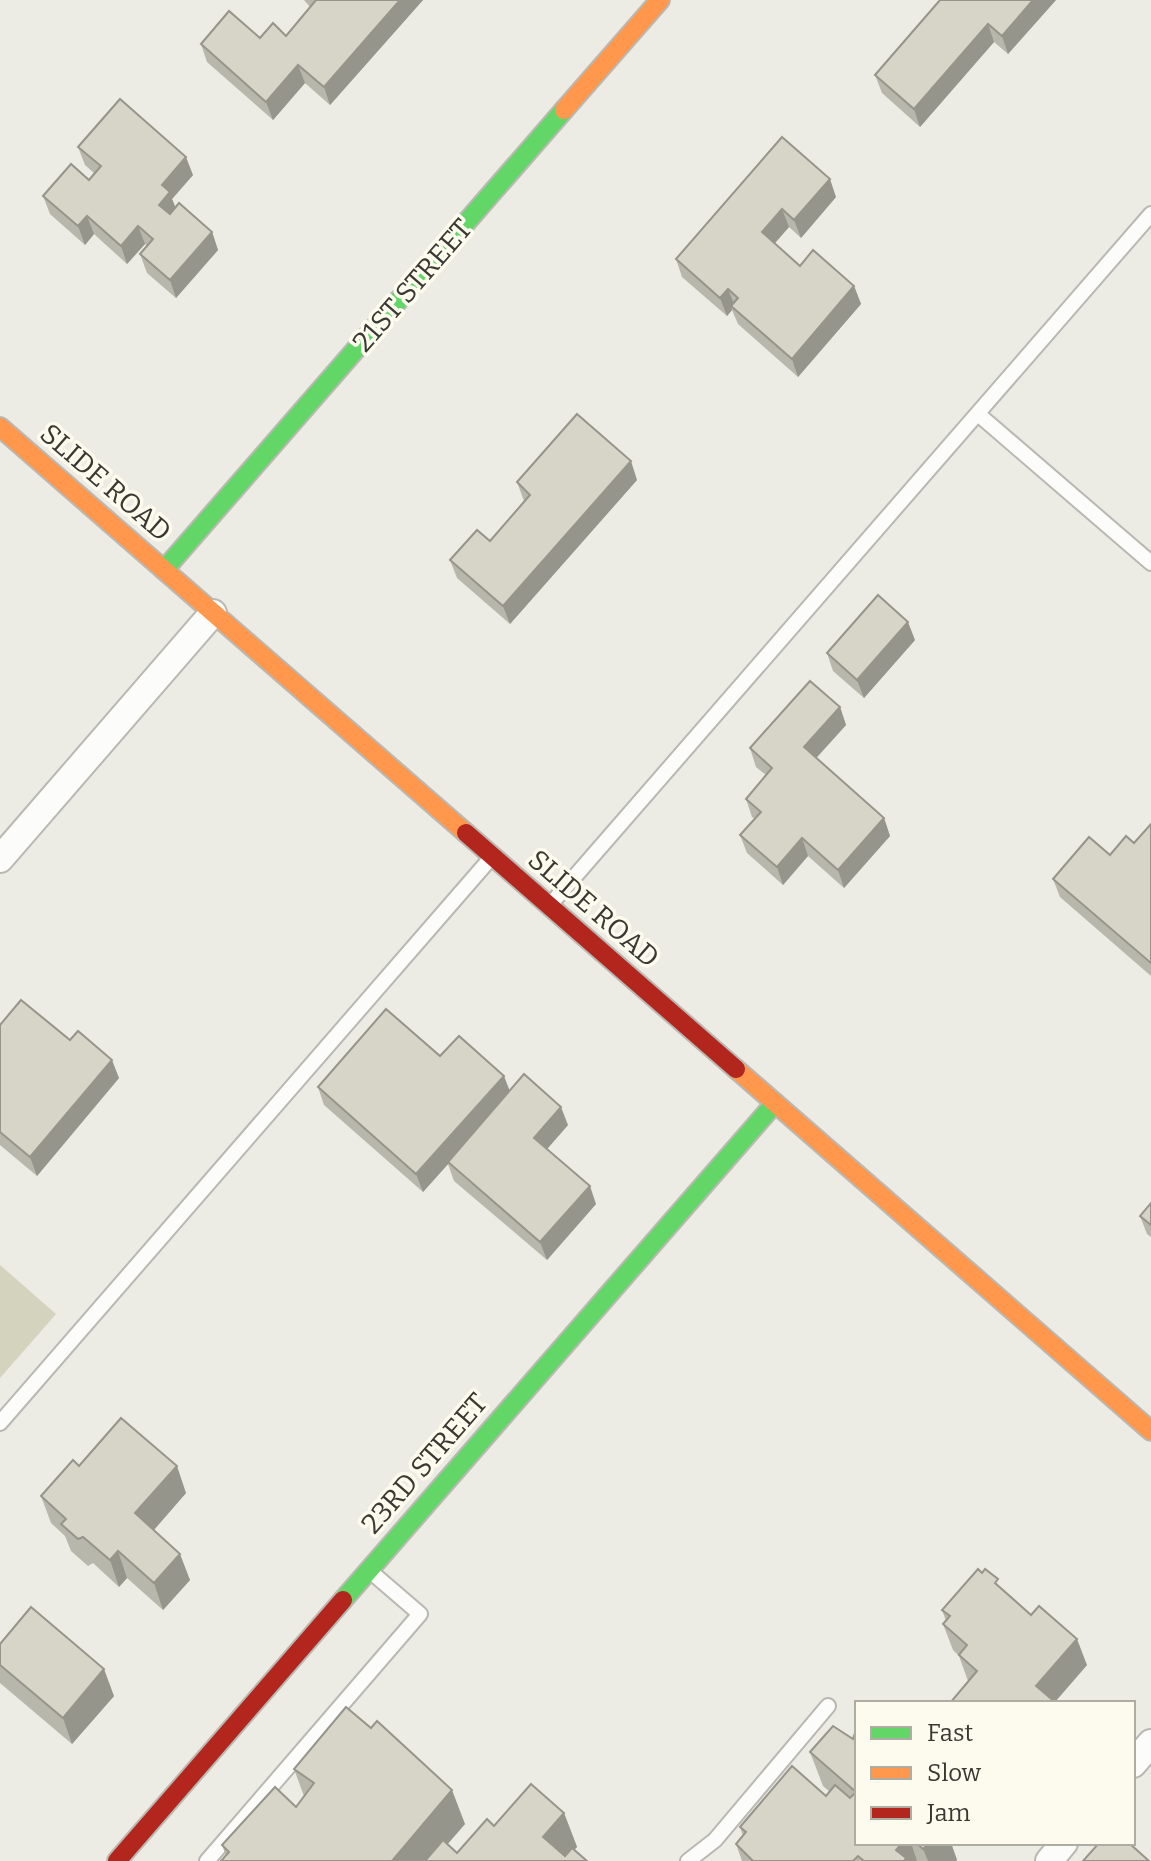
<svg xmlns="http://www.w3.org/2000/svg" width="1151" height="1861" viewBox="0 0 1151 1861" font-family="Bitter,serif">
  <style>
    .green { fill: #d4d3be }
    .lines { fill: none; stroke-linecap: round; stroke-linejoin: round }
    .lane-casing { stroke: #b9b8b2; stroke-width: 18 }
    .street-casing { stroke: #b9b8b2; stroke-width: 30 }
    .fast-casing { stroke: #b9b8b2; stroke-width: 22 }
    .slow-casing { stroke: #b9b8b2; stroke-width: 22 }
    .jam-casing { stroke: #b9b8b2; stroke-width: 22 }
    .lane { stroke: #fcfcfb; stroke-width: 14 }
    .street { stroke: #fcfcfb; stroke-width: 26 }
    .fast { stroke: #63d668; stroke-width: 18 }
    .slow { stroke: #ff974d; stroke-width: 18 }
    .jam { stroke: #b3261e; stroke-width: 18 }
    .wall { fill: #b8b7ab }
    .shaded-wall { fill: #96958b }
    .building { fill: #d6d5c7; stroke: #96958b; stroke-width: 2 }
    .labels { text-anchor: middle; stroke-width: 7; stroke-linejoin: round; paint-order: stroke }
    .street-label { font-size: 28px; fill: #393933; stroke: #fcfbee }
  </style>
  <rect width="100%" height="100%" fill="#ecebe4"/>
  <polygon class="green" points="0,1265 56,1314 0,1378"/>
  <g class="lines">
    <g class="lane-casing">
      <g id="lane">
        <polyline points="978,414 1151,563"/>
        <polyline points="550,905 1151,214"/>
        <polyline points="0,1423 490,859"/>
        <polyline points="207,1861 420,1614 370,1571"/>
        <polyline points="688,1861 715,1840 828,1706"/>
      </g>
    </g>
    <g class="street-casing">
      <g id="street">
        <polyline points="0,859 213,613"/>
        <polyline points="1133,1764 1151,1743"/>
        <polyline points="1049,1861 1064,1843"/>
      </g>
    </g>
    <g class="fast-casing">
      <g id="fast">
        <polyline points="164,570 564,110"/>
        <polyline points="343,1600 775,1103"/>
      </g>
    </g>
    <g class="slow-casing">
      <g id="slow">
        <polyline points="564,110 660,0"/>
        <polyline points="0,427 466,833"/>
        <polyline points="736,1069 1151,1431"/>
      </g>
    </g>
    <g class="jam-casing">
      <g id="jam">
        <polyline points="466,833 736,1069"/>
        <polyline points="117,1861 343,1600"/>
      </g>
    </g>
    <use href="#lane" class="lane"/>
    <use href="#street" class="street"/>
    <use href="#fast" class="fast"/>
    <use href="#slow" class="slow"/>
    <use href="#jam" class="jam"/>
  </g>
  <g class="wall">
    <polygon points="304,0 423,0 330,105 305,83 273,120 207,62 201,44 286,36 311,8"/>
    <polygon points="940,0 1056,0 1008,54 994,42 920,127 882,93 875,75"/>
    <polygon points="782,137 836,197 801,238 789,227 774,244 800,266 854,286 861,304 798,377 738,324 732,310 727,316 682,277 676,259"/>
    <polygon points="78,147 193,175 172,199 175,207 212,232 218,250 176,298 147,273 140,254 147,246 145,244 127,264 94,234 85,245 50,214 43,196 89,180 94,173 85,165"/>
    <polygon points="637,480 510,624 457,578 450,560 490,541 524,501 517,482"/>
    <polygon points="915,640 864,698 833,671 827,653"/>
    <polygon points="840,707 846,725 816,758 884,818 890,836 844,888 808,856 783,885 747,853 740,835 755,819 752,817 746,799 766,775 756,767 750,748"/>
    <polygon points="1151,824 1151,976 1060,897 1053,879 1134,843"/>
    <polygon points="0,1025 70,1040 119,1078 37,1176 0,1145"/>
    <polygon points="440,1056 509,1091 568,1125 547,1149 596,1204 547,1260 454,1181 448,1164 423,1192 324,1105 318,1087"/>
    <polygon points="1151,1203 1151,1237 1147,1234 1140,1216"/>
    <polygon points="79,1466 186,1493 154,1530 190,1580 163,1610 127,1578 119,1587 93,1563 88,1566 71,1551 65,1536 51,1523 41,1496"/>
    <polygon points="1002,1589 1087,1665 1055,1702 968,1681 959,1656 953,1650 943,1624 946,1621 942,1610"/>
    <polygon points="0,1644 114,1696 72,1744 0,1683"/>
    <polygon points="855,1733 857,1843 951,1843 957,1860 956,1861 742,1861 736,1844 743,1836 740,1827 826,1796 829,1791 823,1786 810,1752 853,1739"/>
    <polygon points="294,1769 465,1824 447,1844 457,1853 494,1826 564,1813 577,1847 574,1850 587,1861 226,1856 222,1845 296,1807 304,1796"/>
  </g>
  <g class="shaded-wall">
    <polygon points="400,0 423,0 330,105 324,87"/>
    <polygon points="1033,0 1056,0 1008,54 1002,36"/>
    <polygon points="988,24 994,42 920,127 914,109"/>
    <polygon points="298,65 305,83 273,120 266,102"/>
    <polygon points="186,157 193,175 172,199 177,211 166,223 159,205 162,185"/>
    <polygon points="830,179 836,197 801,238 794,220"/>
    <polygon points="782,209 789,227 768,251 762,232"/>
    <polygon points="87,216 94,234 85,245 78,226"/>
    <polygon points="138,226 145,244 127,264 121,246"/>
    <polygon points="212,232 218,250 176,298 170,280"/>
    <polygon points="854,286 861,304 798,377 792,359"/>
    <polygon points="728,289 735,307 731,306 732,310 727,316 720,298"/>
    <polygon points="631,461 637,480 510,624 503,606"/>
    <polygon points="908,622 915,640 864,698 857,680"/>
    <polygon points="840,707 846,725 810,765 804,747"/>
    <polygon points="884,818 890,836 844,888 838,870"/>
    <polygon points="802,838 808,856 783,885 777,867"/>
    <polygon points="112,1060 119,1078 37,1176 30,1157"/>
    <polygon points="504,1076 511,1094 423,1192 416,1174"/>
    <polygon points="561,1107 568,1125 541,1156 534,1138"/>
    <polygon points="590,1186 596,1204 547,1260 540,1242"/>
    <polygon points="177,1466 186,1493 145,1540 135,1513"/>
    <polygon points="118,1551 127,1578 119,1587 110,1560"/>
    <polygon points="180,1554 190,1580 163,1610 154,1583"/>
    <polygon points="1077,1639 1087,1665 1054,1703 1036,1686"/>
    <polygon points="104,1669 114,1696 72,1744 63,1718"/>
    <polygon points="452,1790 465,1824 433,1861 392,1861"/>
    <polygon points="564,1813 577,1847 564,1861 543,1837"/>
    <polygon points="902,1843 911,1843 917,1861 900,1861 896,1850"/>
    <polygon points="929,1843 951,1843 957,1860 956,1861 928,1861 923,1849"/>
  </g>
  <g class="building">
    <polygon points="316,0 400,0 324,87 298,65 266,102 201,44 229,11 260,38 273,23 286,36"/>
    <polygon points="940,0 1033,0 1002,36 988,24 914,109 875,75"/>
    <polygon points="120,99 186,157 162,185 170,192 159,205 170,214 179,203 212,232 170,280 140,254 153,239 138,226 121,246 87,216 78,226 43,196 71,164 89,180 101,166 78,147"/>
    <polygon points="782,137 830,179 794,220 782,209 762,232 800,266 813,250 854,286 792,359 731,306 738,298 728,289 720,298 676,259"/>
    <polygon points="577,414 631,461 503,606 450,560 477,530 490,541 530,495 517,482"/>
    <polygon points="878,595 908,622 857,680 827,653"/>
    <polygon points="810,681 840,707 804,747 884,818 838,870 802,838 777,867 740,835 761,812 746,799 772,768 750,748"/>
    <polygon points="1151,824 1151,963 1053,879 1089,837 1110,855 1126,836 1134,843"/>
    <polygon points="21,1000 70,1040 78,1031 112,1060 30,1157 0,1132 0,1025"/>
    <polygon points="386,1009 440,1056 459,1036 504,1076 416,1174 318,1087"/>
    <polygon points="524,1074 561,1107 534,1138 590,1186 540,1242 448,1162"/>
    <polygon points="1151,1203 1151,1225 1140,1216"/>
    <polygon points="121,1418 177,1466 135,1513 180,1554 154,1583 118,1551 110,1560 83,1537 78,1539 61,1524 66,1519 41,1496 73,1460 79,1466"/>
    <polygon points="978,1569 982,1573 985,1569 998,1579 995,1583 1031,1615 1039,1606 1077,1639 1036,1686 1056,1703 950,1703 977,1671 959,1655 967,1645 943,1624 950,1616 942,1610"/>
    <polygon points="31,1607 104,1669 63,1718 0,1665 0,1644"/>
    <polygon points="346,1707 371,1728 377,1721 452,1790 392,1861 221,1861 229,1852 222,1845 275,1787 296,1807 314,1783 294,1769"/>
    <polygon points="833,1726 853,1739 855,1733 857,1735 857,1843 902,1843 896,1850 906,1858 904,1861 864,1861 858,1856 853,1861 753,1861 736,1844 746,1832 740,1827 792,1766 826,1796 835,1785 850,1798 856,1792 810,1752"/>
    <polygon points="531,1784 564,1813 543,1837 565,1856 572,1848 587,1861 425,1861 443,1840 457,1853 487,1819 494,1826"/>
    <polygon points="916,1843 929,1843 923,1849"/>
    <polygon points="1099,1843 1129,1843 1149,1861 1083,1861"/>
  </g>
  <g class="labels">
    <g class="street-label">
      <text transform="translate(412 285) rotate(-49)" y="10">21ST STREET</text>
      <text transform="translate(106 482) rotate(41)" y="10">SLIDE ROAD</text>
      <text transform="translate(594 908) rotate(41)" y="10">SLIDE ROAD</text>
      <text transform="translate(424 1463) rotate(-49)" y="10">23RD STREET</text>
    </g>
  </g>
  <rect x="855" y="1701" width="280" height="144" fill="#fcfbee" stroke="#aeada3" stroke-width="2"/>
  <rect x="871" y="1727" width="40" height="12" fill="#63d668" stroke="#aeada3" stroke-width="2"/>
  <text x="927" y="1741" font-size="24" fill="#393933">Fast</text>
  <rect x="871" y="1767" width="40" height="12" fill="#ff974d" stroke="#aeada3" stroke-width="2"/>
  <text x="927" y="1781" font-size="24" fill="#393933">Slow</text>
  <rect x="871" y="1807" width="40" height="12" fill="#b3261e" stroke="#aeada3" stroke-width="2"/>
  <text x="927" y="1821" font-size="24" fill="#393933">Jam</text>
</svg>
